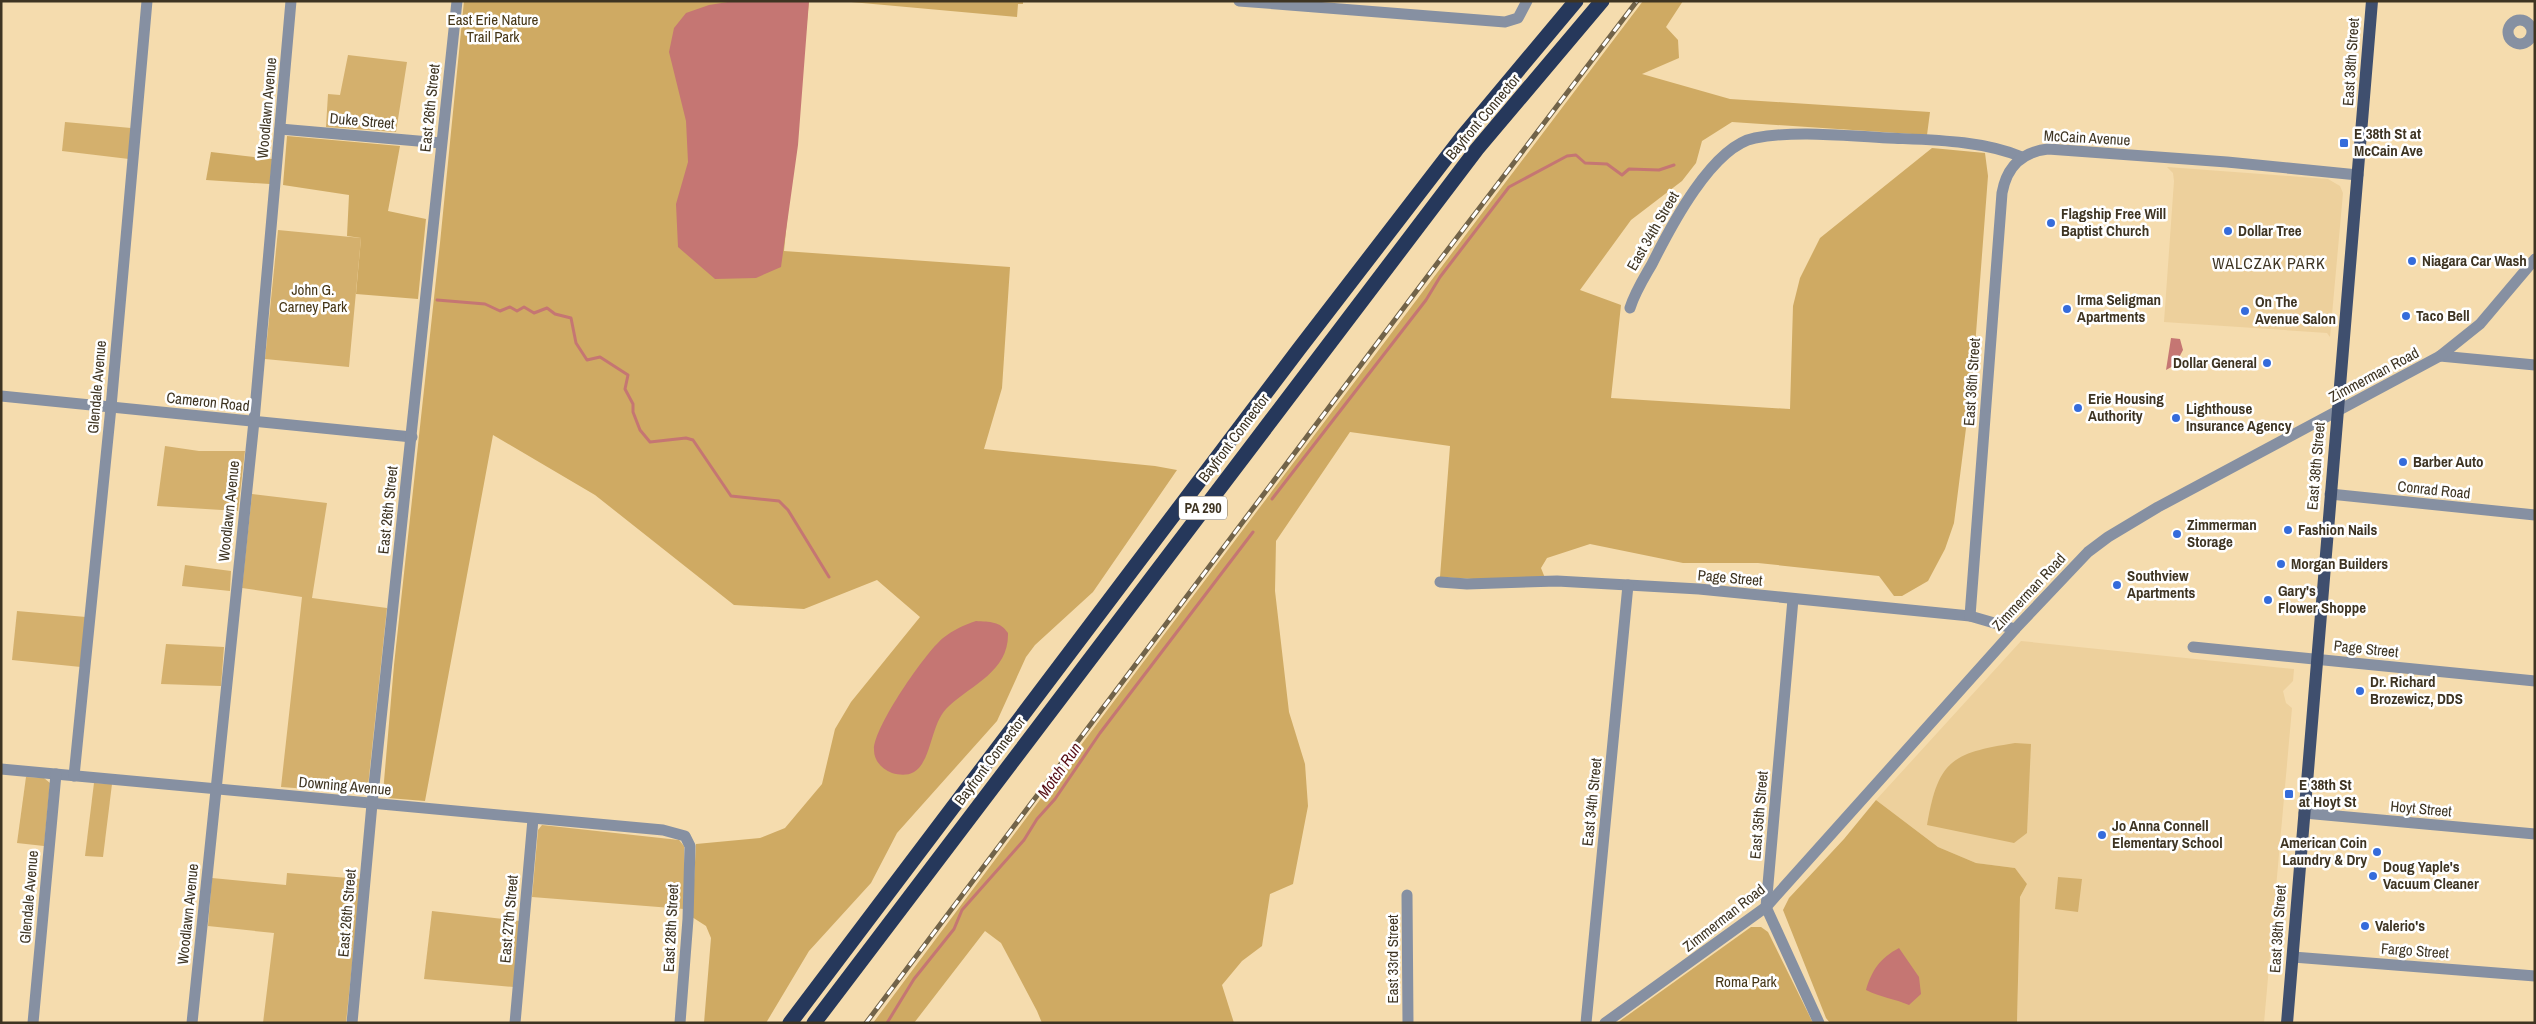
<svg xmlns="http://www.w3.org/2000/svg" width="2536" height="1024" viewBox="0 0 2536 1024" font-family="'Archivo Narrow',sans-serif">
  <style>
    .built { fill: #edd09c }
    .green { fill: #d4b06d }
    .forest { fill: #cfaa63 }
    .water { fill: #c57673 }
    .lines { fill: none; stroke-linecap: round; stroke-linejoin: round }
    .stream { stroke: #c57673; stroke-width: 3 }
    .minor { stroke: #8690a2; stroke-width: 11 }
    .major { stroke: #3f4f6e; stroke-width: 12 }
    .highway { stroke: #26385b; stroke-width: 15 }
    .rail-casing { stroke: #716349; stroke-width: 5 }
    .rail { stroke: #fff; stroke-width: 3; stroke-dasharray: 9; stroke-linecap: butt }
    .poi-dot { fill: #356cdb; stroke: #fff; stroke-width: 2 }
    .labels { text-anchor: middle; stroke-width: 5; stroke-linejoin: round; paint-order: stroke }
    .shield { fill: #fff; stroke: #787164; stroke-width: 1 }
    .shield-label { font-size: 14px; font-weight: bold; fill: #3e3422 }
    .park-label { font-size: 15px; fill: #453515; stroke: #fff }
    .street-label { font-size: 15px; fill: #3e3422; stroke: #fff }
    .poi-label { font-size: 15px; font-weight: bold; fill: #3e3422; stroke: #fff; text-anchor: start }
    .neighbourhood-label { font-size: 16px; letter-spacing: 1px; fill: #3e3422; stroke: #fff }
    .water-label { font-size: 16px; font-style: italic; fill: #570e14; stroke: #fff }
  </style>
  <rect width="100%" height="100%" fill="#f5dcae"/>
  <g class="built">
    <polygon points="2167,167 2328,179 2340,186 2343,193 2330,337 2327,333 2164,322 2174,181 2173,173"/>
    <polygon points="2021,641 2294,669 2293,681 2283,691 2286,703 2292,708 2264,1023 2017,1023 2020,897 2027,884 2015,868 1976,863 1938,847 1876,800"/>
  </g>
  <g class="green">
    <polygon points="348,55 407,62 396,132 326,127 328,94 340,95"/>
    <polygon points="65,122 131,128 129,159 62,151"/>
    <polygon points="278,230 361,238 349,367 265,359"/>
    <polygon points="165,446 199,451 245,451 238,511 157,506"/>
    <polygon points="252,494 327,503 312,598 387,608 369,777 368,786 363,793 281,787 302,597 242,588"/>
    <polygon points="185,565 231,571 230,591 182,586"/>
    <polygon points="17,611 86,617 81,667 12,660"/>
    <polygon points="166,644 224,647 221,686 161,684"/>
    <path d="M2015,743L2031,744L2027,833L2014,843L1927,825C1938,760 1952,753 2015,743Z"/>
    <polygon points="26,777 44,778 50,783 44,846 17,843"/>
    <polygon points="94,783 112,784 103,857 85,856"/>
    <polygon points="542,825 679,840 684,846 684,909 532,897 538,830"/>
    <polygon points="287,873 361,879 346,1023 263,1023 274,933 208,926 212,878 286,885"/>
    <polygon points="2058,877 2082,879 2078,912 2055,909"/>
    <polygon points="432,911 520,921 514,987 424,979"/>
  </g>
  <g class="forest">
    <polygon points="464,1 809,1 784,251 1010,267 1002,388 984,449 1155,466 1177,470 1093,592 1035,645 1026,657 997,721 897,833 871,883 809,951 766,1023 704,1023 711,938 706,926 692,917 696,844 760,838 785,828 822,784 835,729 851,702 920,617 877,580 804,609 734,605 595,495 493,435 425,801 388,798 383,793 394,665 440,243"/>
    <polygon points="840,1 1023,1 1023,4 1018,4 1017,17"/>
    <path d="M1643,1H1683L1666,27L1678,40L1679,58L1642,74L1730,99L1930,112L1927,135L1732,122L1702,141L1696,163L1682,181L1631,220L1580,290L1621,305L1611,398L1790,409L1793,306L1800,278L1820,238L1932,148L1985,153L1988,176L1973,373L1954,523L1945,549L1928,581L1902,596H1894L1879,576L1758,563H1683L1590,544L1547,558L1541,568L1545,578L1491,580L1440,577L1450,446L1350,432L1276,541L1275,591L1289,712L1305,764L1308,806L1293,884L1270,894L1262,946L1242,961L1222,985L1234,1023H1042L1037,1011L1001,943L985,931L914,1023H873C1128,681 1385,341 1643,1Z"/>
    <polygon points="287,136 400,146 388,211 426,219 418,299 356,294 361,238 347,236 349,195 283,185"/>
    <polygon points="211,152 272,159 270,184 206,180"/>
    <polygon points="1876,800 1938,847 1976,863 2015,868 2027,884 2020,897 2017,1023 1830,1023 1826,1018 1783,910 1789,898 1844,839"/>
    <polygon points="1751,927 1761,927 1768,932 1813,1023 1617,1023"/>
  </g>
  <g class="water">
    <polygon points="734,1 809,1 798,145 781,267 756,278 715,279 678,247 676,204 688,162 686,121 669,52 674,28 686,13 709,5"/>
    <polygon points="2171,338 2180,339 2183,350 2175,365 2166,370"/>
    <path d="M976,621C990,622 1000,621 1008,633C1009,671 973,684 949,706C930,722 933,760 914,772C907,776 899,775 892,773C882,769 874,761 874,750C873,728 925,653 943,638C953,630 964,625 976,621Z"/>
    <path d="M1899,948L1919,977L1921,994L1909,1005C1895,999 1880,997 1866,990C1872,970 1880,958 1899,948Z"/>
  </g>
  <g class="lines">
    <g class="stream">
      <polyline points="437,300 485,304 500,311 510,307 517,311 524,307 534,313 547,308 555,314 571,318 576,343 587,360 600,357 628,375 625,389 633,404 633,412 640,430 650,442 686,438 693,440 731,496 779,501 788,510 829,577"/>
      <polyline points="1272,499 1426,300 1440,277 1509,187 1567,156 1576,155 1585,163 1607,164 1622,175 1629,169 1659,170 1674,165"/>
      <polyline points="887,1023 914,979 954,929 962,910 1024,840 1037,819 1055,799 1100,733 1253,532"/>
    </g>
    <g class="minor">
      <polyline points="1239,1 1505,22 1518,18 1527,1"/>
      <circle cx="2520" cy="32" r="12"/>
      <polyline points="280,129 441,143"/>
      <path d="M1630,308C1635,292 1644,278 1652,264C1670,228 1712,146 1755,138C1798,130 1845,136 1888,138C1932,140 1981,140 2022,157"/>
      <polyline points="2440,356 2535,365"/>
      <polyline points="1,396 412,437"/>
      <polyline points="2330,494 2535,515"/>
      <polyline points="1440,582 1467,584 1557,581 1699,589 1970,616 2015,629"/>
      <polyline points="1793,599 1766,907 1819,1023"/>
      <path d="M1970,616L2002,193C2007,166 2022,152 2048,149L2227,162L2358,175"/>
      <polyline points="2193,647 2535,681"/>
      <polyline points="1,769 663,830 685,836 690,846 688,919 680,1023"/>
      <polyline points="74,776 111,407 147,1"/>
      <polyline points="2304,813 2535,834"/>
      <polyline points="1407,895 1408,1023"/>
      <polyline points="2293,957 2535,976"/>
      <polyline points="33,1023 56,774"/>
      <polyline points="192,1023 254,421 291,1"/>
      <polyline points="352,1023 372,804 457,1"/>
      <polyline points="515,1023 533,819"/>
      <polyline points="1586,1023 1628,585"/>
      <polyline points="1605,1023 1766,907 2015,629 2088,552 2108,537 2158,507 2440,356 2480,324 2535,259"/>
    </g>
    <polyline class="major" points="2287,1023 2372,1"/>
    <g class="highway">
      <polyline points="790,1023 1299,349 1463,136 1576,1"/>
      <polyline points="814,1023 1477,149 1602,1"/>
    </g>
    <g class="rail-casing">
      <polyline id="rail" points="866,1023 1436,265 1637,1"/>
    </g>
    <use href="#rail" class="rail"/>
  </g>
  <g class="poi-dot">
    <rect x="2339" y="138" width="10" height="10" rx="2.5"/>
    <circle cx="2051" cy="223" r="5"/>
    <circle cx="2228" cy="231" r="5"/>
    <circle cx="2412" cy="261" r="5"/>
    <circle cx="2067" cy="309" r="5"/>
    <circle cx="2245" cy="311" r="5"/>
    <circle cx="2406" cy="316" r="5"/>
    <circle cx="2267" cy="363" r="5"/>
    <circle cx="2078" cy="408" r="5"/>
    <circle cx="2176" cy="418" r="5"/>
    <circle cx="2403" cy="462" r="5"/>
    <circle cx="2288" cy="530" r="5"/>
    <circle cx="2177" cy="534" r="5"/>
    <circle cx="2281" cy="564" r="5"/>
    <circle cx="2117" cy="585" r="5"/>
    <circle cx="2268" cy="600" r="5"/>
    <circle cx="2360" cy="691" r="5"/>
    <rect x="2284" y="789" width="10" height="10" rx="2.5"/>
    <circle cx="2102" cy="835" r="5"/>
    <circle cx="2377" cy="852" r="5"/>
    <circle cx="2373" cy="876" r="5"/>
    <circle cx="2365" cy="926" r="5"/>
  </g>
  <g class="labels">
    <rect class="shield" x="1179" y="496.5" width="48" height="23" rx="4"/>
    <g class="shield-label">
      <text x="1203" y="513">PA 290</text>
    </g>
    <g class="park-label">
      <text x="493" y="25">East Erie Nature<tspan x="493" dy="17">Trail Park</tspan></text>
      <text x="313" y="295">John G.<tspan x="313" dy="17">Carney Park</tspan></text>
      <text x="1746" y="987">Roma Park</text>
    </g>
    <g class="street-label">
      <text transform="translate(2351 62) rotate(-86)" y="5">East 38th Street</text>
      <text transform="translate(267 108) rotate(-85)" y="5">Woodlawn Avenue</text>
      <text transform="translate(430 108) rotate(-84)" y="5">East 26th Street</text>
      <text transform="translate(1483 117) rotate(-50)" y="5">Bayfront Connector</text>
      <text transform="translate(362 121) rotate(5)" y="5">Duke Street</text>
      <text transform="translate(2087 138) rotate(3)" y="5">McCain Avenue</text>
      <text transform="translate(1653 231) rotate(-60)" y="5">East 34th Street</text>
      <text transform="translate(2374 375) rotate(-28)" y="5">Zimmerman Road</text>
      <text transform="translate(1972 382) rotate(-86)" y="5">East 36th Street</text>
      <text transform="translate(97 387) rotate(-85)" y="5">Glendale Avenue</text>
      <text transform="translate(208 402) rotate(6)" y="5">Cameron Road</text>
      <text transform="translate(1234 438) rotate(-53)" y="5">Bayfront Connector</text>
      <text transform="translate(2316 466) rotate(-85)" y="5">East 38th Street</text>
      <text transform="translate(2434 490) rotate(6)" y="5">Conrad Road</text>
      <text transform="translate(388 510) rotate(-84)" y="5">East 26th Street</text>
      <text transform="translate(229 511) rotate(-84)" y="5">Woodlawn Avenue</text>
      <text transform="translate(1730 578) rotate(5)" y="5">Page Street</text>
      <text transform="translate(2029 592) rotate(-47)" y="5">Zimmerman Road</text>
      <text transform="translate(2366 649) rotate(6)" y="5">Page Street</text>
      <text transform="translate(990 761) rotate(-53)" y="5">Bayfront Connector</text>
      <text transform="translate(345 786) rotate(5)" y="5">Downing Avenue</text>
      <text transform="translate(1592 802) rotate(-84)" y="5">East 34th Street</text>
      <text transform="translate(2421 809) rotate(5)" y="5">Hoyt Street</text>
      <text transform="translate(1759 815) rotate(-85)" y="5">East 35th Street</text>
      <text transform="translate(29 897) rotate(-85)" y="5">Glendale Avenue</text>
      <text transform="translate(347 913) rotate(-85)" y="5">East 26th Street</text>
      <text transform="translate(188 914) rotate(-84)" y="5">Woodlawn Avenue</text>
      <text transform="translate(1724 918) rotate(-38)" y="5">Zimmerman Road</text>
      <text transform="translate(509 919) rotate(-85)" y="5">East 27th Street</text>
      <text transform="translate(671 928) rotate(-87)" y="5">East 28th Street</text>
      <text transform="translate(2278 929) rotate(-86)" y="5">East 38th Street</text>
      <text transform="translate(2415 951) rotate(4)" y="5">Fargo Street</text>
      <text transform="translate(1393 959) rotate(-90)" y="5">East 33rd Street</text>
    </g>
    <g class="poi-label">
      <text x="2354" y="139">E 38th St at<tspan x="2354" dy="17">McCain Ave</tspan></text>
      <text x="2061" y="219">Flagship Free Will<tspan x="2061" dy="17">Baptist Church</tspan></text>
      <text x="2238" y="236">Dollar Tree</text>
      <text x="2422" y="266">Niagara Car Wash</text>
      <text x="2077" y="305">Irma Seligman<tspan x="2077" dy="17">Apartments</tspan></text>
      <text x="2255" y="307">On The<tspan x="2255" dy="17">Avenue Salon</tspan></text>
      <text x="2416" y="321">Taco Bell</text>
      <text x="2257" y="368" text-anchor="end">Dollar General</text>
      <text x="2088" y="404">Erie Housing<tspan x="2088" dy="17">Authority</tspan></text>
      <text x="2186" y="414">Lighthouse<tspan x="2186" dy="17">Insurance Agency</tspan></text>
      <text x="2413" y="467">Barber Auto</text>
      <text x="2187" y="530">Zimmerman<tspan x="2187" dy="17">Storage</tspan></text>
      <text x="2298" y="535">Fashion Nails</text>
      <text x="2291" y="569">Morgan Builders</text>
      <text x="2127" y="581">Southview<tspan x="2127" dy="17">Apartments</tspan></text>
      <text x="2278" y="596">Gary's<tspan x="2278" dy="17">Flower Shoppe</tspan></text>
      <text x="2370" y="687">Dr. Richard<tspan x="2370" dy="17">Brozewicz, DDS</tspan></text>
      <text x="2299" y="790">E 38th St<tspan x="2299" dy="17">at Hoyt St</tspan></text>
      <text x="2112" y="831">Jo Anna Connell<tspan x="2112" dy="17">Elementary School</tspan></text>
      <text x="2367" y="848" text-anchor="end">American Coin<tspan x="2367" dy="17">Laundry &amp; Dry</tspan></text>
      <text x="2383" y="872">Doug Yaple's<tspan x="2383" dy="17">Vacuum Cleaner</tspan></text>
      <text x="2375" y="931">Valerio's</text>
    </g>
    <g class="neighbourhood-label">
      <text x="2269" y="269">WALCZAK PARK</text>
    </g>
    <g class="water-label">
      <text transform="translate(1059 770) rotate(-55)" y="6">Motch Run</text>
    </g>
  </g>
  <rect width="2536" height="1024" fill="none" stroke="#3e3422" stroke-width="5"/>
</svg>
